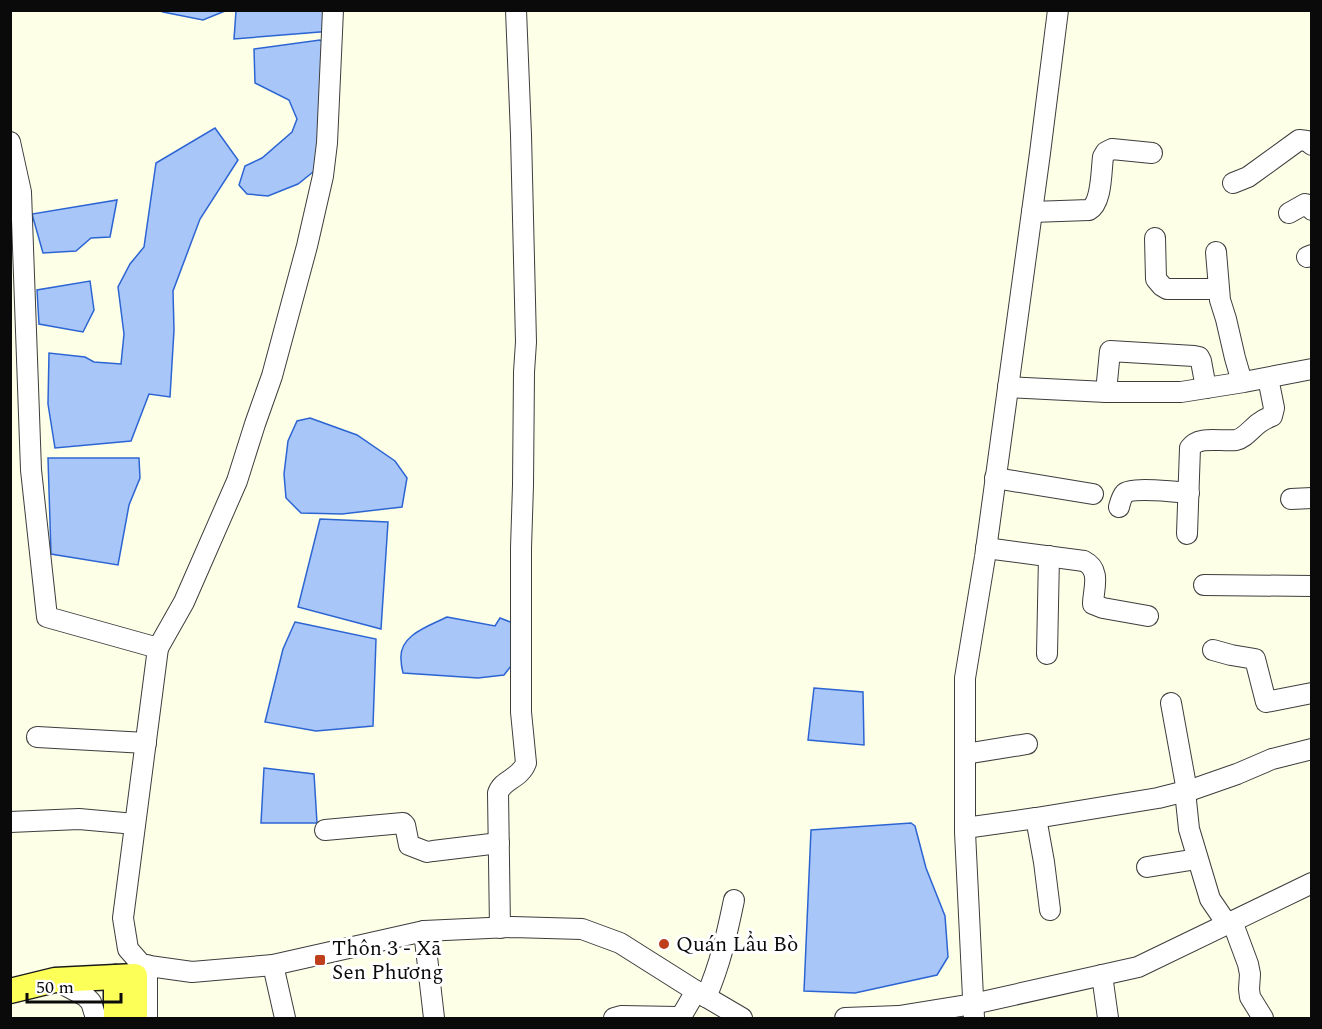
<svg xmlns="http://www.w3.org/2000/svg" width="1322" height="1029" viewBox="0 0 1322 1029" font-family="Spectral,serif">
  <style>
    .water { fill: #a9c6f9; stroke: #2c65d3; stroke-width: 1.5 }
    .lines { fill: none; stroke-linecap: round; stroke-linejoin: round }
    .minor-casing { stroke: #3d3d3d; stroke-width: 22 }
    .major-casing { stroke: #1b1b1b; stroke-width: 27 }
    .minor { stroke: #fff; stroke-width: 20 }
    .major { stroke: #fcff57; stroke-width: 24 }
    .poi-dot { fill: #bf3f1d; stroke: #fff; stroke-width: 2 }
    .labels { text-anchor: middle; stroke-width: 6; stroke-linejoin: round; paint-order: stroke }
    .poi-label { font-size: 21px; fill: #0a0a0a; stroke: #fff; text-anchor: start }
  </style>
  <rect width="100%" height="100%" fill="#fdffe7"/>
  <g class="water">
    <polygon points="161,11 225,11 203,20 163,12"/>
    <polygon points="236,11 333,11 332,31 234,39"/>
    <polygon points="320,40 328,46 323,164 298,184 268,196 247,194 239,185 245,166 262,158 292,132 297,119 289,100 255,83 254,49"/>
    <polygon points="215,128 238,160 200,219 173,291 174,330 170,397 149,394 131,441 55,448 48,404 49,353 85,357 94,362 121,364 124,334 118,287 130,264 144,247 156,163"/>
    <polygon points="117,200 110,237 91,238 76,251 43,253 32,214"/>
    <polygon points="90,281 94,310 83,332 39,324 37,290"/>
    <polygon points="310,418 357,435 395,461 407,478 402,507 342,514 301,513 286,498 284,474 288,441 297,421"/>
    <polygon points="48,458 139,458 140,478 129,505 118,565 51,554"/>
    <polygon points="320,519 388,522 381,629 298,607"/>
    <path d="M447,617L495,626L500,618L513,623L511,666L504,675L478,678L403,673C402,669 401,664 401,659C399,635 429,626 447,617Z"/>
    <polygon points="295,622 376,639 373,726 316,731 265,722 283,649"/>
    <polygon points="814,688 863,692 864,745 808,740"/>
    <polygon points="264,768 314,774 317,823 261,823"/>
    <polygon points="911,823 915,826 926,868 945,916 948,957 937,975 855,993 804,991 811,830"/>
  </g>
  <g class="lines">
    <g class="minor-casing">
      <g id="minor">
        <polyline points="10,142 21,192 31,470 47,617 158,648 123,918 128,949 142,965 192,972 273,965 424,931 512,927 582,929 620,943 696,991 742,1018"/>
        <polyline points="1233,183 1248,177 1299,140 1307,141 1312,145"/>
        <path d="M1032,212L1089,210C1102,203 1101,172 1103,157L1106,152L1112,149L1152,153"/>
        <polyline points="1289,213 1305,204 1308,205 1312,210"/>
        <polyline points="1155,238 1156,279 1162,286 1167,289 1218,289"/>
        <polyline points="1216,252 1220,300 1226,319 1235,358 1242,382"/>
        <polyline points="1307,257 1312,255"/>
        <polyline points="1008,387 1106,392 1181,392 1244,382 1312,369"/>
        <polyline points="1106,392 1110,351 1194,356 1199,357 1201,361 1206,388"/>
        <polyline points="995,478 1093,494"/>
        <polyline points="1291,499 1312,498"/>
        <path d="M1119,507C1120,503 1122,496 1125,493C1131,487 1179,492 1189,493"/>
        <path d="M1187,534L1190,448C1199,435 1221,442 1236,440C1245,438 1251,429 1259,423C1263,420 1267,418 1272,416L1274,408L1268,378"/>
        <path d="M986,548L1084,561C1102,570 1093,590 1093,604L1103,608L1148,616"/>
        <polyline points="1204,585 1312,586"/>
        <polyline points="158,648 184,602 237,481 255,424 272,376 307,246 323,176 327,143 333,10"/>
        <polyline points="1213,650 1231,655 1255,659 1266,702 1312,693"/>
        <polyline points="1047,654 1049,556"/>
        <polyline points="1171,703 1187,791"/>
        <polyline points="37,737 146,743"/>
        <polyline points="965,754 1027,744"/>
        <polyline points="1185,791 1189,829 1210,899 1227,924"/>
        <polyline points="1036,818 1044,862 1050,910"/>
        <polyline points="10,822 79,819 135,824"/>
        <polyline points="965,828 1036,818 1158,798 1194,789 1237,774 1272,759 1312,749"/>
        <polyline points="325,830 403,823 405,825 409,845 427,852 433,851 499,843"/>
        <polyline points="1147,867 1197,859"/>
        <polyline points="1232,921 1248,964 1250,974 1249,989 1250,997 1263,1018"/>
        <path d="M500,928L498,793C503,779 520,779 526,763L521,712V548L523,485L524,372L526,342L521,135L516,10"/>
        <polyline points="424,931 434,1018"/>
        <polyline points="147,965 147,1018"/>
        <polyline points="273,965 285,1018"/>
        <polyline points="1102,975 1108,1018"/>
        <polyline points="55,980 85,996 91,1002 96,1018"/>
        <path d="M706,997C720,965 727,934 734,900"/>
        <polyline points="614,1018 621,1016 677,1017 682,1015 696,991"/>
        <polyline points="845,1018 899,1016 973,1004 1138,967 1312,883"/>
        <polyline points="974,1018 965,832 965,678 985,557 1040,153 1058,10"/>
      </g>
    </g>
    <g class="major-casing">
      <g id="major">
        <polyline points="116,977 116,1018"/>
        <polyline points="10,991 55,980 135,976 135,1018"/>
      </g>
    </g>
    <use href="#minor" class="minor"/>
    <use href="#major" class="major"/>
  </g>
  <g class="poi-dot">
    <circle cx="664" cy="944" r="6"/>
    <rect x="314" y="954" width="12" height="12" rx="3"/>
  </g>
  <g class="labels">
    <g class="poi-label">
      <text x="676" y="951">Quán Lẩu Bò</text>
      <text x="332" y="955">Thôn 3 - Xã<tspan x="332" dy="24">Sen Phương</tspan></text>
    </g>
  </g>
  <rect width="1322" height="1029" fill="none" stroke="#0a0a0a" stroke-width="24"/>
  <path d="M27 993v9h94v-9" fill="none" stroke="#0a0a0a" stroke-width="3"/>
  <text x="36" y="993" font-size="18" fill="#0a0a0a" stroke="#ffffff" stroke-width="4.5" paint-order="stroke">50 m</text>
</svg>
